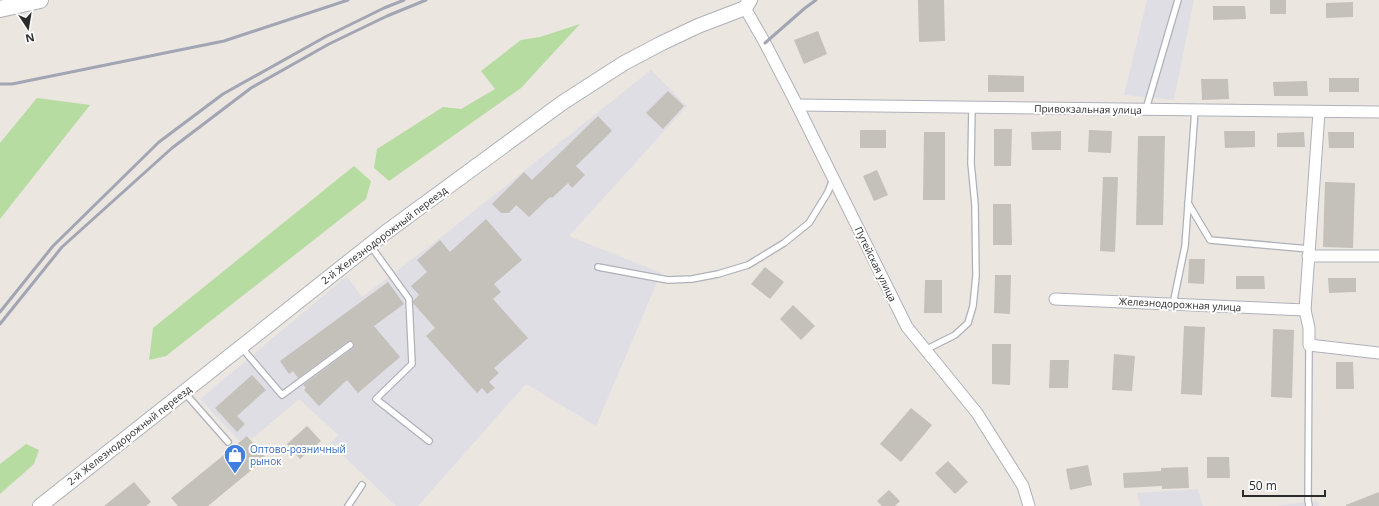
<svg xmlns="http://www.w3.org/2000/svg" width="1379" height="506" viewBox="0 0 1379 506" font-family="'Open Sans',sans-serif">
  <style>
    .industrial { fill: #e0dee5 }
    .green { fill: #b6dca1 }
    .building { fill: #c4c0ba }
    .lines { fill: none; stroke-linecap: round; stroke-linejoin: round }
    .service-casing { stroke: #afb1ba; stroke-width: 8 }
    .minor-casing { stroke: #afb1ba; stroke-width: 13 }
    .tertiary-casing { stroke: #afb1ba; stroke-width: 16 }
    .secondary-casing { stroke: #afb1ba; stroke-width: 18 }
    .service { stroke: #fff; stroke-width: 5.5 }
    .minor { stroke: #fff; stroke-width: 11 }
    .tertiary { stroke: #fff; stroke-width: 14 }
    .secondary { stroke: #fff; stroke-width: 16 }
    .rail { stroke: #a2a5b3; stroke-width: 3 }
    .labels { text-anchor: middle; stroke-width: 4; stroke-linejoin: round; paint-order: stroke }
    .street-label { font-size: 10px; fill: #2b2b2b; stroke: #fff }
    .shop-label { font-size: 10px; fill: #366cbe; stroke: #fff; text-anchor: start }
  </style>
  <rect width="100%" height="100%" fill="#ebe6df"/>
  <g class="industrial">
    <polygon points="1147,0 1194,0 1174,100 1124,95"/>
    <polygon points="651,70 687,106 569,236 661,273 596,426 526,384 418,506 396,506 330,443 338,435 299,399 252,439 248,435 240,442 200,399 347,276 362,297 435,242"/>
    <polygon points="1198,489 1203,506 1140,506 1137,493"/>
    <polygon points="1317,501 1320,506 1276,506 1282,505"/>
  </g>
  <g class="green">
    <polygon points="580,24 521,88 389,181 374,168 377,149 443,107 461,109 495,89 481,71 521,40 540,37"/>
    <polygon points="37,98 90,105 0,219 0,143"/>
    <polygon points="354,166 371,181 366,199 166,356 149,360 153,328"/>
    <polygon points="26,444 39,450 34,464 0,494 0,464"/>
  </g>
  <g class="building">
    <polygon points="918,0 944,0 945,41 919,42"/>
    <rect x="1270" y="0" width="16" height="14"/>
    <polygon points="1353,2 1353,17 1326,18 1326,3"/>
    <polygon points="1213,6 1245,6 1246,19 1213,20"/>
    <polygon points="818,31 827,54 804,64 794,40"/>
    <polygon points="988,75 1024,76 1024,92 988,92"/>
    <rect x="1329" y="78" width="30" height="14"/>
    <polygon points="1201,79 1228,79 1229,99 1202,100"/>
    <polygon points="1307,81 1308,96 1274,96 1273,82"/>
    <polygon points="668,91 684,106 663,129 646,113"/>
    <polygon points="598,116 612,131 576,166 585,175 572,188 568,183 552,198 550,197 529,217 516,205 509,213 501,213 492,204 524,172 532,180"/>
    <polygon points="994,129 1012,129 1011,166 994,166"/>
    <rect x="860" y="130" width="26" height="18"/>
    <polygon points="1089,130 1112,131 1111,153 1088,152"/>
    <polygon points="1061,131 1061,150 1032,150 1031,132"/>
    <polygon points="1224,131 1255,131 1255,147 1225,148"/>
    <polygon points="924,132 945,132 945,200 923,200"/>
    <polygon points="1304,132 1305,147 1277,147 1277,133"/>
    <polygon points="1328,132 1354,132 1354,148 1329,148"/>
    <polygon points="1138,136 1165,136 1163,225 1136,225"/>
    <polygon points="877,170 888,195 874,201 863,176"/>
    <polygon points="1103,177 1118,177 1115,252 1100,251"/>
    <polygon points="1325,182 1355,183 1353,248 1323,247"/>
    <polygon points="993,204 1011,204 1012,245 993,245"/>
    <polygon points="486,219 522,260 494,284 501,292 493,299 528,338 494,368 499,373 489,382 495,388 487,394 482,388 477,393 426,336 435,328 413,303 413,301 419,295 411,286 427,272 417,260 440,240 450,252"/>
    <polygon points="1189,259 1205,259 1204,284 1188,283"/>
    <polygon points="765,267 784,282 770,299 751,284"/>
    <polygon points="995,275 1011,275 1010,314 994,313"/>
    <polygon points="1236,276 1264,276 1265,289 1236,289"/>
    <polygon points="1328,278 1356,278 1356,292 1329,293"/>
    <polygon points="925,280 942,280 942,313 924,313"/>
    <polygon points="388,282 404,304 374,326 400,357 358,393 347,380 319,406 304,390 306,388 303,385 353,348 354,345 353,342 350,341 347,342 298,378 293,371 289,374 280,361"/>
    <polygon points="793,305 815,326 801,340 780,319"/>
    <polygon points="1184,326 1205,327 1202,395 1181,394"/>
    <polygon points="1273,329 1294,330 1292,398 1271,397"/>
    <polygon points="992,344 1011,344 1010,385 992,384"/>
    <polygon points="1114,354 1135,356 1132,391 1112,390"/>
    <polygon points="1050,360 1069,360 1068,388 1049,388"/>
    <polygon points="1336,362 1353,362 1354,389 1336,389"/>
    <polygon points="252,375 266,390 237,416 245,424 237,432 215,408"/>
    <polygon points="911,408 932,425 901,462 880,444"/>
    <polygon points="307,426 321,441 300,459 287,444"/>
    <polygon points="247,436 266,458 208,506 178,506 171,498"/>
    <polygon points="1207,457 1229,457 1230,478 1207,478"/>
    <polygon points="948,461 968,482 955,494 935,473"/>
    <polygon points="1088,465 1092,485 1070,490 1066,469"/>
    <polygon points="1188,467 1189,488 1162,489 1162,486 1124,488 1123,473 1161,471 1161,468"/>
    <polygon points="134,482 151,502 146,506 104,506"/>
    <polygon points="889,490 900,501 895,506 882,506 877,501"/>
    <polygon points="1379,492 1379,506 1346,506 1346,505"/>
  </g>
  <g class="lines">
    <g class="service-casing">
      <g id="service">
        <polyline points="1146,109 1178,0"/>
        <polyline points="1188,203 1210,240 1309,249"/>
        <polyline points="370,245 409,299 412,364 376,399 429,441"/>
        <polyline points="598,267 668,280 692,279 718,274 748,265 784,243 809,223 828,192 833,179"/>
        <polyline points="1173,304 1185,246 1195,110"/>
        <polyline points="241,347 282,395 350,345"/>
        <polyline points="925,350 955,335 968,323 973,306 976,276 975,205 971,163 972,107"/>
        <polyline points="184,392 228,442"/>
        <polyline points="348,506 362,485"/>
        <polyline points="1309,506 1308,500 1309,345"/>
      </g>
    </g>
    <g class="minor-casing">
      <g id="minor">
        <polyline points="745,8 765,43 797,105 907,327 977,413 1023,486 1029,506"/>
        <polyline points="797,105 1379,112"/>
        <polyline points="1319,112 1305,310 1309,328 1309,345 1379,353"/>
        <polyline points="1308,256 1379,256"/>
        <polyline points="1055,299 1305,310"/>
      </g>
    </g>
    <g class="tertiary-casing">
      <polyline id="tertiary" points="40,506 385,233 562,103 624,63 662,43 698,26 745,8 750,0"/>
    </g>
    <g class="secondary-casing">
      <polyline id="secondary" points="0,9 40,0"/>
    </g>
    <use href="#service" class="service"/>
    <use href="#minor" class="minor"/>
    <use href="#tertiary" class="tertiary"/>
    <use href="#secondary" class="secondary"/>
    <g class="rail">
      <polyline points="765,43 805,8 816,0"/>
      <polyline points="0,84 12,84 224,41 348,0"/>
      <polyline points="0,312 53,246 159,142 223,94 325,37 384,8 404,0"/>
      <polyline points="0,324 62,247 172,148 251,88 329,44 387,16 426,0"/>
    </g>
  </g>
  <defs>
    <g id="shop-pin" transform="scale(1.15)"><path d="M0 17L-7.5 6A9.5 9.5 0 1 1 7.5 6Z" fill="#3f7fe0" stroke="#fff"/><path d="M-5-2.5h2.3a2.7 3.5 0 0 1 5.4 0H5L5.5 6h-11ZM-1.5-2.5h3a1.5 2.3 0 0 0-3 0Z" fill="#fff"/></g>
  </defs>
  <g fill-rule="evenodd">
    <use href="#shop-pin" x="235" y="455"/>
  </g>
  <g class="labels">
    <g class="street-label">
      <text transform="translate(1088 109) rotate(1)" y="4">Привокзальная улица</text>
      <text transform="translate(384 235) rotate(-37)" y="4">2-й Железнодорожный переезд</text>
      <text transform="translate(876 264) rotate(64)" y="4">Путейская улица</text>
      <text transform="translate(1180 304) rotate(3)" y="4">Железнодорожная улица</text>
      <text transform="translate(129 435) rotate(-38)" y="4">2-й Железнодорожный переезд</text>
    </g>
    <g class="shop-label">
      <text x="250" y="453">Оптово-розничный<tspan x="250" dy="12">рынок</tspan></text>
    </g>
  </g>
  <g transform="translate(28 28) rotate(168)" stroke="#ffffff" stroke-width="3" paint-order="stroke">
  <path d="M0-3L7 15L0 10L-7 15Z" fill="#2b2b2b"/>
  <text y="-6" font-size="11" font-weight="bold" text-anchor="middle" fill="#2b2b2b">N</text>
  </g>
  <path d="M1243 490v6h82v-6" fill="none" stroke="#2b2b2b" stroke-width="2"/>
  <text x="1249" y="490" font-size="12" fill="#2b2b2b" stroke="#ffffff" stroke-width="3" paint-order="stroke">50 m</text>
</svg>
